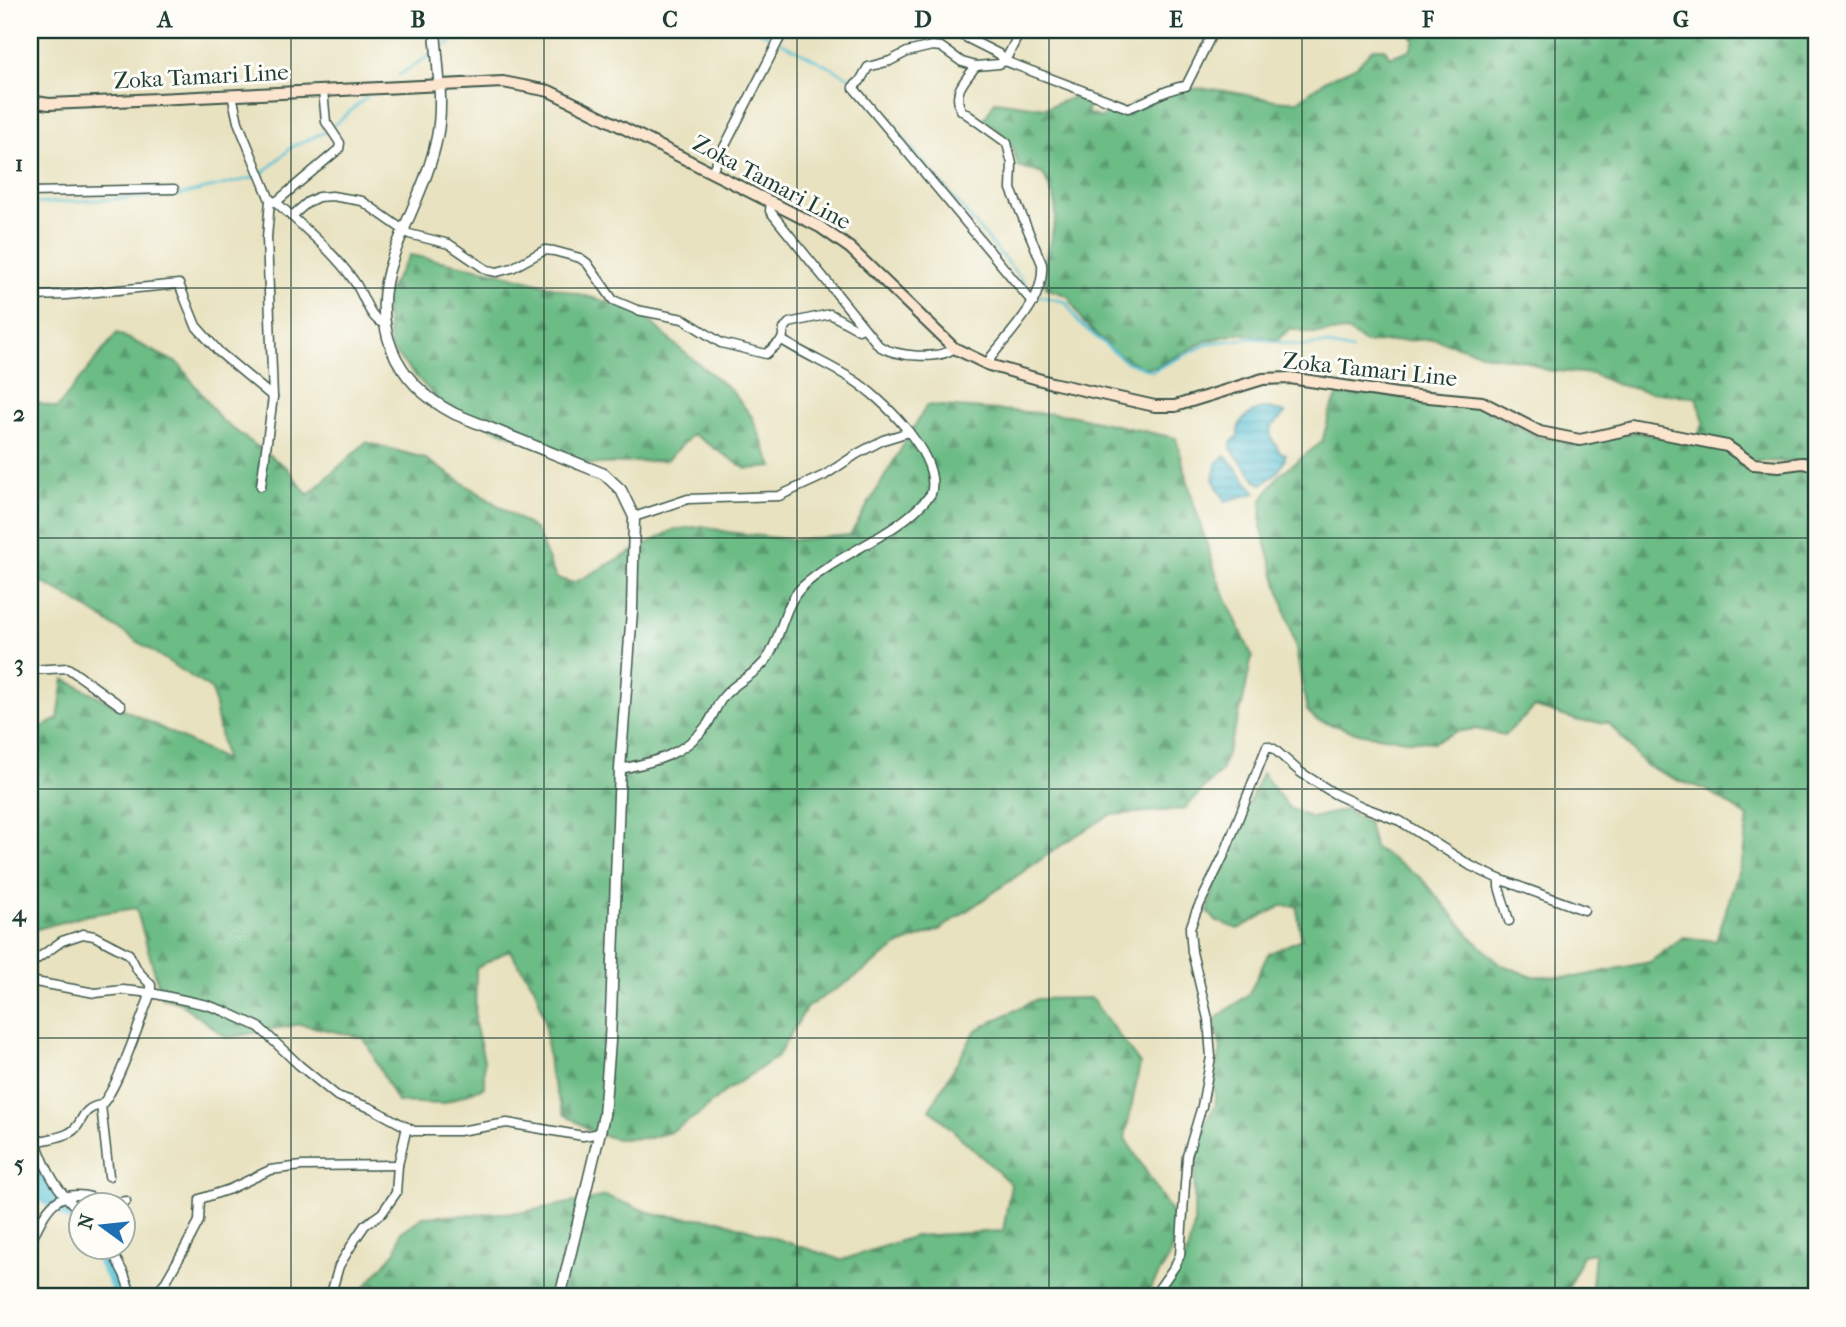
<svg xmlns="http://www.w3.org/2000/svg" width="1846" height="1327" viewBox="0 0 1846 1327" font-family="'IM FELL French Canon',serif">
  <style>
    .forest { fill: url(#forest-firs); stroke: #467c5d; stroke-width: 2 }
    .water { fill: url(#water-rules); stroke: #3c7f84; stroke-width: 2 }
    .lines { fill: none; stroke-linecap: round; stroke-linejoin: round }
    .stream { stroke: #59c1d5; stroke-width: 2.5 }
    .river { stroke: #59c1d5; stroke-width: 16 }
    .minor-casing { stroke: #3d5649; stroke-width: 11 }
    .tertiary-casing { stroke: #3d5649; stroke-width: 13 }
    .secondary-casing { stroke: #3d5649; stroke-width: 14 }
    .minor { stroke: #fff; stroke-width: 8 }
    .tertiary { stroke: #fff; stroke-width: 10 }
    .secondary { stroke: #fce5cf; stroke-width: 10 }
    .grid { fill: none; stroke: #1f3d34; stroke-width: 2; stroke-opacity: 0.55 }
    .labels { text-anchor: middle; stroke-width: 6; stroke-linejoin: round; paint-order: stroke }
    .street-label { font-size: 23px; fill: #1f3d34; stroke: #fdfcf7 }
    .neatline { fill: none; stroke: #1f3d34; stroke-width: 2.5 }
    .grid-label { font-size: 23px; text-anchor: middle; font-weight: bold; fill: #1f3d34 }
  </style>
  <defs>
    <pattern id="forest-firs" width="22" height="20" patternUnits="userSpaceOnUse" patternTransform="scale(1.75)"><rect width="22" height="20" fill="#6cbc86"/><path d="M5 1l3.5 6h-7zM16 11l3.5 6h-7z" fill="#589a6e"/></pattern>
    <pattern id="water-rules" width="6" height="5" patternUnits="userSpaceOnUse" patternTransform="scale(1.75)"><rect width="6" height="5" fill="#59c1d5"/><path d="M0 2.5h6" fill="none" stroke="#499eae"/></pattern>
  </defs>
  <rect width="100%" height="100%" fill="#fdfcf7"/>
  <filter id="ink" filterUnits="userSpaceOnUse"><feTurbulence type="fractalNoise" baseFrequency=".0143" numOctaves="2"/><feDisplacementMap in="SourceGraphic" scale="14" xChannelSelector="R" yChannelSelector="G"/><feConvolveMatrix kernelMatrix="1 2 1 2 8 2 1 2 1" color-interpolation-filters="sRGB"/></filter>
  <filter id="wash" filterUnits="userSpaceOnUse"><feTurbulence type="fractalNoise" baseFrequency=".00686" numOctaves="4" result="noise"/><feDisplacementMap in="SourceGraphic" scale="28" xChannelSelector="R" yChannelSelector="G"/><feGaussianBlur stdDeviation="1.57" result="paint"/><feColorMatrix in="noise" values="0 0 0 0 0 0 0 0 0 0 0 0 0 0 0 0 0 1.4 0 .05"/><feComposite in="paint" operator="in"/></filter>
  <g filter="url(#wash)">
    <rect width="100%" height="100%" fill="#e8e2c0"/>
    <g class="forest">
      <path d="M1409,30H1816V462L1754,461L1697,438L1704,422L1696,397L1650,392L1615,384L1593,374L1546,370L1526,361L1491,356L1434,339L1365,343L1348,331L1312,333L1290,328L1278,340L1239,333L1206,341L1156,367H1141L1115,353L1083,322L1068,296L1046,288L1045,261L1056,218L1055,200L1043,174L1018,166C1012,141 1005,134 984,120L995,101L1045,108L1076,96L1088,102L1087,113L1100,118L1116,108C1145,115 1160,92 1188,89C1225,85 1261,103 1298,101L1326,80L1357,66L1373,48H1384L1390,57L1410,50L1414,40Z"/>
      <polygon points="410,255 497,272 637,310 679,348 731,390 752,417 773,467 746,469 693,434 667,460 584,465 445,408 391,349 384,297"/>
      <polygon points="117,333 179,364 222,421 287,468 308,495 366,442 424,458 536,530 556,578 574,583 673,530 703,526 727,532 794,540 850,535 927,405 1069,415 1176,438 1194,504 1218,580 1252,656 1242,706 1221,771 1184,809 1110,815 1072,838 939,930 899,945 851,980 807,1007 777,1057 723,1093 698,1115 670,1132 649,1138 617,1139 595,1133 564,1114 550,1074 544,1017 535,988 509,950 476,968 475,1024 484,1060 484,1087 442,1104 397,1102 364,1038 300,1024 227,1038 180,1003 162,998 136,908 88,915 30,931 30,724 38,729 58,719 64,679 225,760 212,690 66,595 30,576 30,401 57,408"/>
      <polygon points="1349,391 1481,406 1538,437 1580,444 1635,432 1725,450 1751,469 1802,468 1816,470 1816,1297 1591,1297 1595,1253 1582,1255 1565,1297 1159,1297 1186,1257 1194,1226 1195,1164 1201,1128 1216,1105 1214,1082 1221,1049 1214,1020 1249,994 1268,954 1301,939 1297,906 1281,906 1238,929 1216,921 1208,912 1216,879 1262,773 1289,808 1312,818 1345,810 1368,823 1374,847 1421,878 1473,939 1500,964 1530,976 1576,977 1650,962 1683,937 1716,941 1743,857 1748,817 1705,789 1679,781 1645,765 1609,723 1579,721 1535,707 1505,735 1475,729 1455,732 1434,742 1407,740 1362,734 1317,720 1307,711 1295,644 1261,527 1262,500 1279,475 1322,442 1331,409 1340,392"/>
      <polygon points="1091,998 1140,1064 1125,1138 1178,1223 1169,1258 1145,1297 364,1297 360,1293 396,1251 401,1232 423,1217 523,1212 606,1196 657,1215 719,1220 842,1260 915,1236 1003,1231 1011,1184 930,1109 976,1030 1037,999"/>
    </g>
    <g class="water">
      <path d="M1269,408L1285,413L1270,429L1271,438L1280,452L1285,454C1286,467 1273,476 1263,484L1257,482L1231,449V443L1238,436C1236,418 1255,409 1269,408Z"/>
      <polygon points="1225,456 1227,457 1256,493 1225,501 1213,479 1217,462"/>
    </g>
    <g class="lines">
      <g class="stream">
        <polyline points="757,30 775,39"/>
        <polyline points="781,42 855,80 1033,293"/>
        <polyline points="438,50 471,30"/>
        <polyline points="399,75 432,54"/>
        <polyline points="30,204 180,195 256,177 265,171 292,147 327,131 367,97"/>
        <polyline points="1039,296 1066,302 1079,323 1126,362 1152,371 1210,343 1253,338 1303,346 1325,344 1352,350"/>
      </g>
      <g class="river">
        <polyline points="30,1165 46,1196 76,1217 80,1223"/>
        <polyline points="97,1246 116,1282 121,1297"/>
      </g>
    </g>
  </g>
  <g filter="url(#ink)">
    <g class="lines">
      <g class="minor-casing">
        <g id="minor">
          <path d="M951,30L999,54L1005,61L1128,108C1148,102 1166,88 1186,86L1214,30"/>
          <polyline points="1021,30 1005,61 999,64 976,66 962,62 941,47 932,46 907,52 890,61 868,67 860,81 853,87 1033,303"/>
          <path d="M976,66C965,80 952,92 961,110L1007,143L1012,164L1011,189L1042,264C1045,300 1012,330 991,357L989,365"/>
          <polyline points="232,95 238,122 270,200 267,238 273,397 261,486"/>
          <polyline points="711,173 784,30"/>
          <polyline points="30,192 174,189"/>
          <path d="M270,200L276,202C303,227 333,251 354,281C364,294 369,320 385,324"/>
          <path d="M771,201L770,211L879,346C895,356 939,361 954,348"/>
          <polyline points="276,202 339,149 340,143 326,122 323,90"/>
          <polyline points="292,216 308,202 318,197 332,196 362,201 409,234 449,244 487,270 497,272 512,268 545,250 554,251 580,258 587,263 613,300 637,310 683,319 721,343 766,354 782,340 784,329 789,323 830,314 859,330 862,328"/>
          <polyline points="30,296 66,295 179,284 196,326 219,352 273,397"/>
          <polyline points="634,517 688,499 779,496 825,475 857,454 883,440 909,432"/>
          <polyline points="30,670 68,668 121,706"/>
          <path d="M620,769C655,762 684,755 707,725C713,716 717,705 723,697C737,680 759,674 770,654C781,634 785,603 802,587C841,551 898,536 931,494C942,456 882,398 852,379C829,365 804,354 782,340"/>
          <polyline points="1499,879 1499,887 1509,921"/>
          <path d="M30,964L62,941L83,934L94,936L129,954L138,971L151,985V993C141,1017 117,1091 101,1105L109,1176"/>
          <polyline points="30,981 95,993 123,990 151,993 207,1005 224,1011 259,1027 299,1065 337,1096 371,1108 414,1131 459,1131 507,1123 583,1136 601,1133"/>
          <polyline points="30,1121 36,1142"/>
          <polyline points="102,1204 126,1201"/>
          <path d="M80,1211C56,1190 47,1172 36,1142C47,1139 60,1138 69,1133C85,1125 78,1109 101,1105"/>
          <path d="M30,1243C44,1215 53,1187 91,1197L93,1204"/>
          <polyline points="109,1246 124,1274 132,1297"/>
          <polyline points="146,1297 154,1295 166,1281 185,1248 199,1221 200,1199 230,1189 270,1170 302,1166 398,1165"/>
          <polyline points="330,1297 339,1266 356,1238 365,1225 382,1213 396,1193 398,1165 407,1127"/>
          <polyline points="1153,1297 1175,1266 1180,1255 1187,1156 1202,1106 1211,1057 1208,1019 1192,952 1190,929 1196,912 1224,855 1267,746 1274,749 1300,772 1335,794 1363,807 1400,821 1471,866 1499,879 1584,910"/>
        </g>
      </g>
      <g class="tertiary-casing">
        <path id="tertiary" d="M435,30C437,64 444,103 437,137C429,179 407,217 393,257C369,324 393,382 455,414L604,474L621,490L634,517L632,611L620,769L610,1041L604,1115L560,1297"/>
      </g>
      <g class="secondary-casing">
        <polyline id="secondary" points="30,101 49,104 96,102 503,82 549,91 582,107 820,227 850,248 954,348 989,365 1052,383 1155,406 1175,406 1263,379 1290,378 1397,394 1482,402 1540,432 1580,440 1635,428 1727,446 1753,464 1779,466 1802,463 1816,465"/>
      </g>
      <use href="#minor" class="minor"/>
      <use href="#tertiary" class="tertiary"/>
      <use href="#secondary" class="secondary"/>
    </g>
  </g>
  <path class="grid" d="M291,30V1297M544,30V1297M797,30V1297M1049,30V1297M1302,30V1297M1555,30V1297M30,288H1816M30,538H1816M30,789H1816M30,1038H1816"/>
  <g class="labels">
    <g class="street-label">
      <text transform="translate(201 76) rotate(-3)" y="8">Zoka Tamari Line</text>
      <text transform="translate(772 182) rotate(28)" y="8">Zoka Tamari Line</text>
      <text transform="translate(1370 369) rotate(6)" y="8">Zoka Tamari Line</text>
    </g>
  </g>
  <rect width="1846" height="1327" fill="none" stroke="#fdfcf7" stroke-width="77"/>
  <g transform="translate(102 1226) rotate(285)"><circle r="33" fill="#fdfcf7" stroke="#a4b0a9" stroke-width="2"/>
  <path d="M0-5L12 26L0 18L-12 26Z" fill="#1f6fb2"/>
  <text y="-10" font-size="19" font-weight="bold" text-anchor="middle" fill="#1f3d34">N</text>
  </g>
  <rect x="38" y="38" width="1770" height="1250" class="neatline"/>
  <g class="grid-label">
    <text x="165" y="27">A</text>
    <text x="418" y="27">B</text>
    <text x="670" y="27">C</text>
    <text x="923" y="27">D</text>
    <text x="1176" y="27">E</text>
    <text x="1428" y="27">F</text>
    <text x="1681" y="27">G</text>
    <text x="19" y="171">1</text>
    <text x="19" y="421">2</text>
    <text x="19" y="671">3</text>
    <text x="19" y="921">4</text>
    <text x="19" y="1171">5</text>
  </g>
</svg>
